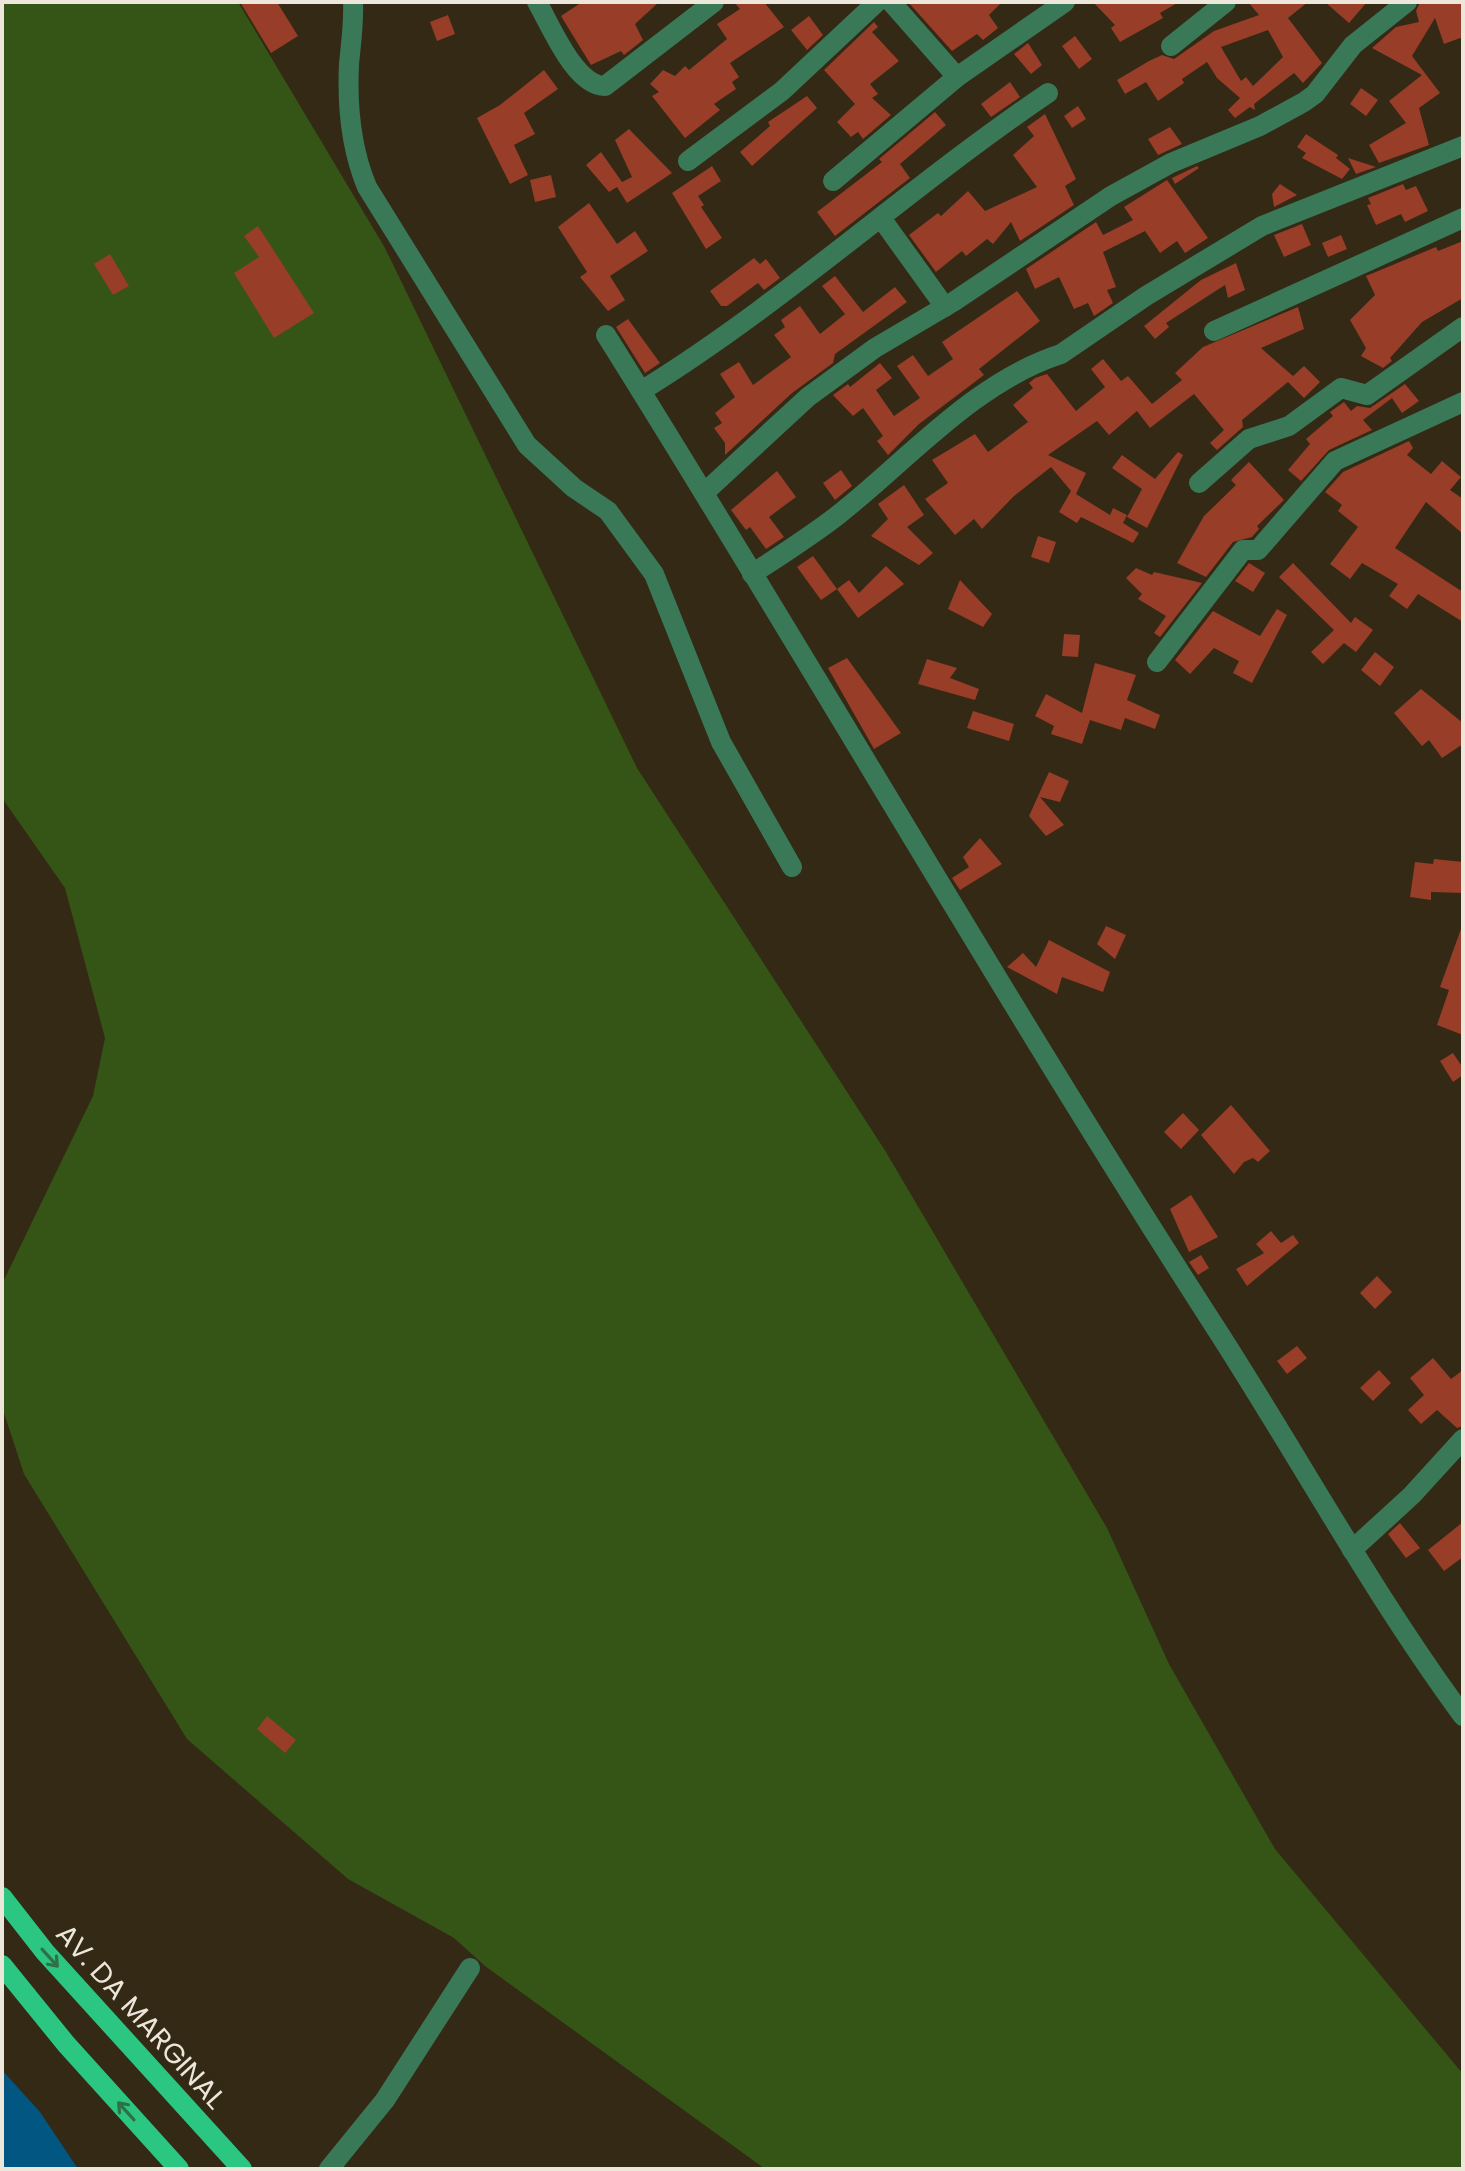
<svg xmlns="http://www.w3.org/2000/svg" width="1465" height="2171" viewBox="0 0 1465 2171" font-family="Poppins,sans-serif">
  <style>
    .green { fill: #345515 }
    .water { fill: #015682 }
    .building { fill: #973d28; fill-rule: evenodd }
    .lines { fill: none; stroke-linecap: round; stroke-linejoin: round }
    .minor { stroke: #3a7958; stroke-width: 20 }
    .major { stroke: #2cc683; stroke-width: 20 }
    .oneway { stroke: #307046 }
    .labels { text-anchor: middle; stroke-width: 7; stroke-linejoin: round; paint-order: stroke }
    .street-label { font-size: 28px; fill: #ede7db; stroke: #332915 }
  </style>
  <rect width="100%" height="100%" fill="#332915"/>
  <polygon class="green" points="2,2 238,2 385,248 637,768 886,1152 1107,1528 1169,1664 1275,1849 1463,2074 1463,2169 765,2169 485,1966 454,1938 348,1879 187,1739 24,1474 2,1407 2,1284 93,1096 105,1038 65,888 2,798"/>
  <polygon class="water" points="2,2070 40,2112 78,2169 2,2169"/>
  <g class="building">
    <polygon points="240,2 277,2 298,36 271,53"/>
    <polygon points="582,2 659,2 635,24 643,40 624,55 621,51 591,65 561,16"/>
    <polygon points="734,2 764,2 784,27 730,63 739,77 732,82 736,89 714,104 720,110 685,138 652,96 659,92 650,84 663,70 675,76 685,66 689,70 727,39 717,24 740,9"/>
    <polygon points="908,2 1002,2 989,15 998,28 983,40 977,34 952,51"/>
    <polygon points="1093,2 1179,2 1160,13 1163,18 1120,42 1111,28 1115,25"/>
    <path d="M1248,2H1308L1288,18L1322,63L1303,83L1294,73L1254,104L1255,110L1250,107L1235,118L1228,110L1240,98L1217,78L1207,62L1182,79L1184,83L1158,101L1146,82L1125,94L1117,80L1149,61L1162,55L1174,59L1214,31L1259,15ZM1268,30L1283,57L1253,86L1246,77L1241,81L1221,47Z"/>
    <polygon points="1325,2 1367,2 1349,23"/>
    <polygon points="1420,2 1463,2 1463,37 1444,44 1435,18 1412,56 1440,93 1419,108 1429,145 1379,163 1369,145 1406,123 1389,101 1422,75 1372,48 1396,27 1419,22 1416,11"/>
    <polygon points="448,15 455,34 437,41 430,22"/>
    <polygon points="809,16 823,35 807,50 791,30"/>
    <polygon points="874,22 878,27 872,32 899,61 870,84 878,94 872,98 891,115 863,139 858,132 851,137 837,122 855,104 824,70"/>
    <polygon points="1075,36 1092,59 1079,69 1062,46"/>
    <polygon points="1028,43 1042,65 1031,74 1014,54"/>
    <polygon points="544,70 558,89 524,113 535,134 514,145 528,175 510,184 477,118 500,105"/>
    <polygon points="1010,82 1020,97 991,117 981,104"/>
    <polygon points="1361,88 1378,100 1366,116 1350,104"/>
    <polygon points="807,96 817,108 752,166 740,152 770,126 768,122"/>
    <polygon points="1078,106 1086,119 1072,128 1064,116"/>
    <polygon points="935,112 946,125 900,164 910,178 835,236 817,212 882,162 879,159"/>
    <polygon points="1045,114 1076,179 1065,186 1074,205 1020,241 1011,222 993,244 987,239 966,256 962,251 936,272 909,235 938,213 941,216 968,191 985,211 1037,187 1013,155 1034,136 1027,127"/>
    <polygon points="1170,127 1182,144 1158,155 1148,139"/>
    <polygon points="629,129 672,173 627,203 617,187 609,192 586,165 601,152 622,182 632,177 615,140"/>
    <polygon points="1306,134 1338,155 1336,158 1350,169 1342,179 1302,158 1306,153 1297,147"/>
    <polygon points="1348,158 1376,167 1356,174"/>
    <polygon points="712,166 721,181 698,196 704,205 701,207 722,238 706,249 672,193"/>
    <polygon points="1197,166 1199,168 1175,184 1172,178"/>
    <polygon points="551,175 556,197 535,202 530,180"/>
    <polygon points="1167,180 1208,238 1185,253 1177,241 1160,253 1145,231 1103,252 1116,287 1107,290 1113,303 1094,316 1088,303 1074,309 1059,277 1035,289 1026,269 1096,222 1103,235 1133,220 1124,207"/>
    <polygon points="1280,184 1297,195 1274,207 1272,194"/>
    <polygon points="1403,184 1406,190 1416,186 1428,211 1405,222 1401,214 1376,225 1367,205 1371,204 1368,198"/>
    <polygon points="589,203 617,244 635,231 648,251 610,276 625,300 608,311 580,277 587,272 558,227"/>
    <polygon points="1302,224 1311,245 1284,257 1274,235"/>
    <polygon points="258,226 314,313 274,338 234,273 259,257 244,236"/>
    <polygon points="1341,235 1347,249 1328,257 1322,243"/>
    <polygon points="1463,241 1463,298 1422,322 1390,358 1392,361 1383,368 1361,356 1366,348 1350,320 1375,295 1366,276 1436,247 1438,251"/>
    <polygon points="110,254 129,286 113,295 94,264"/>
    <polygon points="754,258 760,264 766,259 780,278 764,290 758,283 727,306 721,306 710,291"/>
    <polygon points="1236,263 1245,290 1228,298 1225,285 1166,323 1169,327 1155,339 1144,326 1201,280"/>
    <polygon points="835,276 863,312 895,287 907,302 835,354 833,363 792,393 725,455 725,443 714,428 722,423 715,413 735,397 720,374 739,362 753,385 791,357 774,335 785,327 781,320 800,306 820,334 845,314 822,286"/>
    <polygon points="1017,291 1040,321 979,369 984,375 919,424 888,455 877,441 883,436 863,408 853,416 833,395 848,384 850,387 880,363 892,378 876,390 894,416 920,398 897,366 913,355 928,376 953,359 942,342"/>
    <polygon points="1298,307 1304,329 1261,348 1293,376 1304,366 1320,382 1304,398 1288,382 1242,420 1243,427 1217,450 1210,443 1224,430 1194,394 1150,428 1137,411 1109,435 1097,421 1048,455 1086,473 1076,494 1110,515 1113,508 1127,515 1123,523 1139,533 1133,543 1081,517 1077,523 1059,512 1071,491 1051,467 1014,496 982,529 974,519 955,535 925,499 948,483 932,460 975,434 988,452 1028,422 1013,405 1033,388 1029,383 1035,378 1047,374 1076,411 1105,387 1091,369 1103,359 1121,381 1128,376 1152,404 1182,380 1175,373 1203,347"/>
    <polygon points="628,319 660,363 645,373 616,327"/>
    <polygon points="1405,384 1419,401 1402,413 1392,398 1363,420 1372,430 1329,450 1301,481 1288,470 1310,444 1306,439 1333,416 1330,412 1344,402 1351,411 1357,406 1370,408"/>
    <polygon points="1409,441 1413,448 1407,455 1431,474 1442,461 1461,477 1450,490 1463,499 1463,534 1426,502 1395,548 1463,592 1463,622 1418,594 1407,609 1389,596 1398,584 1362,563 1350,579 1330,564 1358,527 1338,511 1342,505 1325,492 1343,472"/>
    <polygon points="1178,452 1183,455 1147,528 1127,517 1142,489 1112,468 1122,455 1155,479"/>
    <polygon points="1249,462 1284,500 1257,526 1259,529 1252,537 1233,542 1206,577 1177,563 1204,516 1236,485 1231,480"/>
    <polygon points="841,470 852,486 835,500 823,483"/>
    <polygon points="777,471 796,497 769,517 784,537 766,549 750,527 746,530 731,510"/>
    <polygon points="904,485 924,515 907,527 933,553 919,565 871,536 888,519 878,504"/>
    <polygon points="1038,536 1056,542 1049,563 1031,557"/>
    <polygon points="813,556 837,589 821,600 797,567"/>
    <polygon points="1249,563 1265,573 1253,592 1235,581"/>
    <polygon points="1293,563 1351,623 1355,617 1373,630 1356,652 1344,643 1323,664 1311,652 1334,630 1279,577"/>
    <polygon points="886,566 904,584 858,618 837,589 849,580 859,593"/>
    <polygon points="1136,568 1152,575 1154,572 1202,583 1160,637 1154,633 1166,616 1138,599 1142,594 1126,578"/>
    <polygon points="960,580 992,614 983,627 948,609"/>
    <polygon points="1277,609 1287,615 1252,683 1233,673 1239,661 1214,648 1190,674 1175,660 1213,611 1260,636"/>
    <polygon points="1064,634 1080,635 1078,657 1062,656"/>
    <polygon points="1375,652 1394,667 1380,686 1361,670"/>
    <polygon points="847,658 901,733 874,749 828,668"/>
    <polygon points="927,659 957,668 950,678 979,689 975,700 918,684"/>
    <polygon points="1095,663 1136,675 1127,700 1160,715 1155,729 1125,718 1121,730 1090,720 1082,744 1051,734 1054,726 1035,716 1046,694 1082,713"/>
    <polygon points="1421,689 1463,723 1463,744 1442,758 1429,740 1422,746 1394,713"/>
    <polygon points="973,711 1014,724 1009,741 967,728"/>
    <polygon points="1049,772 1069,781 1060,802 1040,797 1064,825 1046,836 1029,816"/>
    <polygon points="980,838 1002,864 960,890 952,878 969,867 963,857"/>
    <polygon points="1434,859 1463,862 1463,893 1431,892 1431,900 1410,897 1415,862 1433,864"/>
    <polygon points="1106,926 1126,935 1115,959 1097,944"/>
    <polygon points="1461,929 1463,930 1463,1035 1437,1025 1449,990 1440,987"/>
    <polygon points="1049,940 1110,972 1103,992 1062,977 1057,994 1007,967 1023,953 1036,967"/>
    <polygon points="1453,1053 1463,1068 1463,1075 1453,1082 1440,1061"/>
    <polygon points="1231,1105 1270,1151 1258,1162 1253,1158 1244,1162 1234,1174 1201,1135"/>
    <polygon points="1183,1113 1199,1130 1181,1149 1164,1132"/>
    <polygon points="1191,1195 1218,1237 1189,1252 1170,1209"/>
    <polygon points="1271,1231 1281,1243 1293,1235 1299,1243 1247,1286 1236,1269 1264,1253 1256,1244"/>
    <polygon points="1201,1255 1209,1268 1198,1275 1189,1262"/>
    <polygon points="1377,1276 1392,1292 1375,1309 1360,1293"/>
    <polygon points="1297,1346 1307,1358 1287,1374 1277,1361"/>
    <polygon points="1433,1358 1451,1379 1463,1370 1463,1426 1457,1428 1437,1410 1421,1424 1408,1410 1424,1395 1410,1378"/>
    <polygon points="1379,1370 1391,1383 1373,1401 1360,1388"/>
    <polygon points="1463,1522 1463,1557 1444,1571 1428,1550"/>
    <polygon points="1400,1523 1420,1548 1406,1558 1388,1534"/>
    <polygon points="267,1716 296,1740 285,1753 257,1729"/>
  </g>
  <g class="lines">
    <g class="minor">
      <path d="M353,2C354,24 351,43 349,64C347,106 351,149 367,187L527,445L574,488L608,511L654,574L721,742L792,867"/>
      <path d="M537,2C551,26 575,86 605,86L714,2"/>
      <polyline points="891,2 957,77"/>
      <polyline points="1171,46 1226,2"/>
      <polyline points="688,161 782,91 877,2"/>
      <polyline points="833,181 957,77 1065,2"/>
      <polyline points="881,218 945,307"/>
      <polyline points="1214,331 1463,218"/>
      <path d="M606,335C813,665 1006,1003 1217,1330C1300,1459 1372,1592 1463,1716"/>
      <path d="M641,391C784,303 909,187 1048,93"/>
      <polyline points="1199,483 1249,439 1289,426 1341,388 1367,395 1463,327"/>
      <polyline points="704,493 808,397 875,348 953,302 1111,196 1171,163 1260,126 1304,102 1315,94 1353,45 1407,2"/>
      <path d="M752,574C781,555 811,536 838,515C908,460 974,382 1061,354L1146,296L1262,226L1463,146"/>
      <polyline points="1157,662 1243,550 1258,550 1335,461 1463,402"/>
      <polyline points="1352,1550 1412,1495 1463,1439"/>
      <polyline points="329,2169 385,2100 470,1968"/>
    </g>
    <g class="major">
      <polyline points="2,1897 45,1952 242,2169"/>
      <polyline points="2,1965 66,2044 179,2169"/>
    </g>
  </g>
  <defs><path id="oneway-shaft" d="M-6 0H5M1.5-3L5.5 0L1.5 3" fill="none" stroke-width="1.6" stroke-linecap="round" stroke-linejoin="round" transform="scale(2)"/></defs>
  <g class="oneway">
    <use href="#oneway-shaft" transform="translate(50 1958) rotate(48)"/>
    <use href="#oneway-shaft" transform="translate(126 2111) rotate(-132)"/>
  </g>
  <g class="labels">
    <g class="street-label">
      <text transform="translate(141 2016) rotate(48)" y="10">AV. DA MARGINAL</text>
    </g>
  </g>
  <rect width="1465" height="2171" fill="none" stroke="#ede7db" stroke-width="8"/>
</svg>
